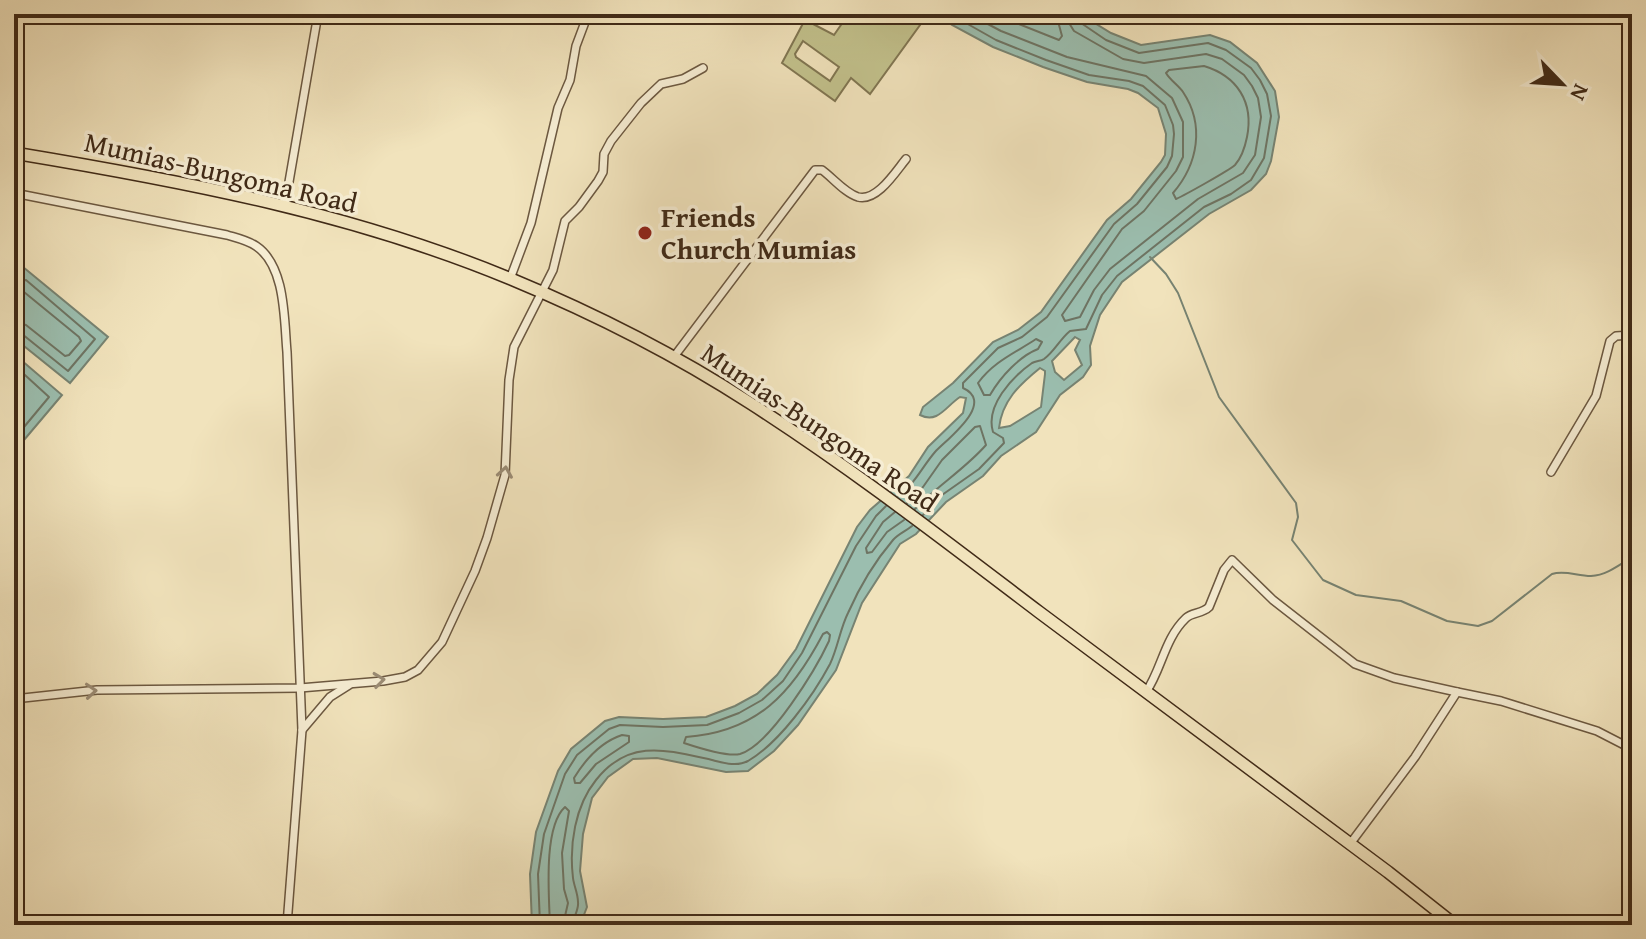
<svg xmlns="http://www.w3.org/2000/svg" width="1646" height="939" viewBox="0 0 1646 939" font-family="'Gentium Book Plus',serif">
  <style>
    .green { fill: #c2c18c; stroke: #817652; stroke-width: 2; fill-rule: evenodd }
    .water { fill: #9bbeaf; stroke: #778372; stroke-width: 2; fill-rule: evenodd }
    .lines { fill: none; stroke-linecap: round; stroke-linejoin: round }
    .shore { stroke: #6e7463; stroke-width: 2 }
    .stream { stroke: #778372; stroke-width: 2 }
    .minor-casing { stroke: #6c5840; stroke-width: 10 }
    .trunk-casing { stroke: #402a17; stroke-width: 14 }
    .minor { stroke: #f6edd3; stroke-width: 7 }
    .trunk { stroke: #f1e3bc; stroke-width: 11 }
    .oneway { stroke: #9b8c75 }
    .poi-dot { fill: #8f2418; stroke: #f6edd3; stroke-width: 3 }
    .labels { text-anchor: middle; stroke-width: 7; stroke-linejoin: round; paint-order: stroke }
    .street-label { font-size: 28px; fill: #402a17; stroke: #f6edd3 }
    .poi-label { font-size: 28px; font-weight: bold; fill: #402a17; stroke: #f6edd3; text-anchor: start }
  </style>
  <rect width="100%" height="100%" fill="#f1e3bc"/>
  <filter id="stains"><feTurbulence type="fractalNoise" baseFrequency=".0025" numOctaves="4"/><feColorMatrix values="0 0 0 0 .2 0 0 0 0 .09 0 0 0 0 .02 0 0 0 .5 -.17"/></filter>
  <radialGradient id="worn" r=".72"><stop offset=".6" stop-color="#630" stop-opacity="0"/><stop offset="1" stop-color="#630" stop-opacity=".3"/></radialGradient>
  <path class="green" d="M808,14H818L813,24L834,35L843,22L833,14H928L870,94L851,78L835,101L782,63ZM803,41L839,67L830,81L796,57L795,54Z"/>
  <g class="water">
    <path d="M937,14H1080L1111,33L1141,45L1210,35L1230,42L1257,63L1275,91L1279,117L1271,161L1266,174L1251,190L1209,214L1122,282L1100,315L1090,346L1091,365L1083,377L1060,395L1036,432L1001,456L983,476L946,502L916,534L900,544L862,603L836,670L798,725L774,751L748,771L726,772L657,758L633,759L608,777L592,798L583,834L580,871L587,907L580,925H532L530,874L536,832L558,771L571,749L605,721L619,717L663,719L706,717L735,706L757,694L777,675L796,649L857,527L870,510L909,476L928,447L963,413L966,398L960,397C946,406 938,424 920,415L923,407L953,383L993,342L1018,330L1041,312L1107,220L1131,199L1161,162L1165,155L1166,134L1158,108L1138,93L1128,89L1087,82L1043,67L993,47L952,25ZM1075,337L1080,340L1075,350L1082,365L1064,380L1055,372L1052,361ZM1040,368L1045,371V374L1041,407L1010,426L999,428C1002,401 1019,385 1040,368Z"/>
    <polygon points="23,267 108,337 70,383 14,338 14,277"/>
    <polygon points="14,354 62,395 24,440 14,432"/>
  </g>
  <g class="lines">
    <g class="shore">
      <polyline points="969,14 1001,31 1067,57 1146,76 1172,98 1183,122 1183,157 1176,171 1144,211 1122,229 1062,315 1065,321 1080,317 1094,290 1110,269 1198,199 1243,173 1255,155 1261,117 1258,98 1252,86 1244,75 1222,59 1206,54 1144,63 1123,59 1074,31 1069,23 1068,14"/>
      <polyline points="994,14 1059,40 1062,36 1056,14"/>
      <path d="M1204,66C1237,76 1254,102 1247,137C1245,147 1242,157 1235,165C1228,171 1185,195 1176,199L1173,193C1198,164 1205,125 1183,92C1178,85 1170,80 1166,73L1169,70Z"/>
      <polyline points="14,282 26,280 95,339 68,371 22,334 14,332"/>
      <polyline points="14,292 24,292 79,337 81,341 69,355 65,356 26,325 14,322"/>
      <path d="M1036,339L1042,342L1038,349C1020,356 1001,376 990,395H984L978,383C994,361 1017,352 1036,339Z"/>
      <polyline points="14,365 49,397 24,427 14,426"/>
      <path d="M898,496C915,484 922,467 935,452C947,439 996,403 963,388V383L998,348L1022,337L1047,317L1114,224L1137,204L1167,167L1172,156L1174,134L1173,125L1165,105L1143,86L1129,81L1089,75L1046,60L996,40L950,14"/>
      <path d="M907,503L923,487L942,460L975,427L980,426L986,445C965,469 937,486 915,509"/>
      <polyline points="895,512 883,522 866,548 867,553 872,552 887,532 904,520"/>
      <path d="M923,515L942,495L979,469L1004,443L1003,438L993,432C985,406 1012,377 1032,363C1036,361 1041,361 1044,359C1054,352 1060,339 1070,331L1086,329L1102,295L1117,276L1204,207L1231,194L1251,180L1264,158L1271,116L1267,94L1260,80L1251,68L1226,50L1208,43L1139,53L1106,40L1081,23L1078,14"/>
      <path d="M827,632L830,635L829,641C816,669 770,745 740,754C728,757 696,747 684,743L686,737C757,732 792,693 823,634Z"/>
      <path d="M622,735L629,736V742L596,764L580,783H575L574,778C585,760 601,742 622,735Z"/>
      <polyline points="540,925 538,874 544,834 565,774 577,755 609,729 620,725 663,727 707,725 739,713 762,700 783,681 802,653 856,546 876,516 886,506"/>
      <path d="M550,925C549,896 543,827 565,807L569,811L562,853L564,889L568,903L563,925"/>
      <path d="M573,925C573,917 579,910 578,902C578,894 574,886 573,878C569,845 575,806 596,780C629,738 667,750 712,760C724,763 737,767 748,761C779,743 813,696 830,664C838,647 840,629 848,613C859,588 876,560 893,540C898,534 906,531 912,526"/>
    </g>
    <path class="stream" d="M1150,257L1166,274L1178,293L1219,397L1296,503L1298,517L1292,540L1323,580L1356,595L1401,601L1447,621L1478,626L1492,621L1552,574C1565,570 1577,576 1591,576C1607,575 1619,565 1632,557"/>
    <g class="minor-casing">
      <g id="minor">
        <path d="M14,193L227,235C237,238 247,240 256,246C286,266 284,320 287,352L302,730L287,925"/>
        <polyline points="285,205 318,14"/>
        <polyline points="510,279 531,223 558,108 570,80 576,46 588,14"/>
        <path d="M673,358L815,170H822C833,178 845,193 858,197C877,202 896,171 906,159"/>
        <polyline points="1551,472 1596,396 1610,341 1616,336 1632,335"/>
        <path d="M1146,692C1162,669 1164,639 1186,618C1192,612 1202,614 1209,607L1224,570L1232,560L1273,600L1355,664L1394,678L1457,692"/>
        <polyline points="14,699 97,690 300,688 383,681 405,677 418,670 442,642 475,571 487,538 505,475 509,380 514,347 553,270 565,221 579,207 598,181 603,172 604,154 611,141 641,103 661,84 683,79 703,68"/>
        <polyline points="302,730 330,697 349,685"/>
        <polyline points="1632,830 1627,841 1632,843"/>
        <polyline points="1350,844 1415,757 1457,692 1501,701 1597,731 1632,749"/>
      </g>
    </g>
    <g class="trunk-casing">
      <path id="trunk" d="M14,153C183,181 352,213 511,279C593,313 676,355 750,403C850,467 944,540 1039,612C1155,699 1271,786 1388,872L1455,925"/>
    </g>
    <use href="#minor" class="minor"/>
    <use href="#trunk" class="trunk"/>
  </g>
  <defs><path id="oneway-chevron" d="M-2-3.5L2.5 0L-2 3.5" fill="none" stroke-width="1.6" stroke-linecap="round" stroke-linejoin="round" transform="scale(2)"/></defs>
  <g class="oneway">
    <use href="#oneway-chevron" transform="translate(505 472) rotate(-81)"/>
    <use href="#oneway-chevron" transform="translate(379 680) rotate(-7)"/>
    <use href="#oneway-chevron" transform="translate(91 691) rotate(-4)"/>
  </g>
  <circle class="poi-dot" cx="645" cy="233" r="8"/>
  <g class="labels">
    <g class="street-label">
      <text transform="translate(221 172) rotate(13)" y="10">Mumias-Bungoma Road</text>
      <text transform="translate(820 427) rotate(34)" y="10">Mumias-Bungoma Road</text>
    </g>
    <g class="poi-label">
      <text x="661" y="227">Friends<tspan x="661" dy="32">Church Mumias</tspan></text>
    </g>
  </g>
  <rect width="1646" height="939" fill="none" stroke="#f1e3bc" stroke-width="48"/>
  <rect x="16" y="16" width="1614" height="907" fill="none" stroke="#402a17" stroke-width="4"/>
  <rect x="24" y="24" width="1598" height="891" fill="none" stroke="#402a17" stroke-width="2"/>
  <g transform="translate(1562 84) rotate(115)" stroke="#f6edd3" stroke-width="6" paint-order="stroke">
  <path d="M0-6L14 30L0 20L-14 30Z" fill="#402a17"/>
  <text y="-12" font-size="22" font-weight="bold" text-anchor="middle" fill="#402a17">N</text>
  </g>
  <rect width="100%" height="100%" filter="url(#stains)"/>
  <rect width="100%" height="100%" fill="url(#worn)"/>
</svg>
